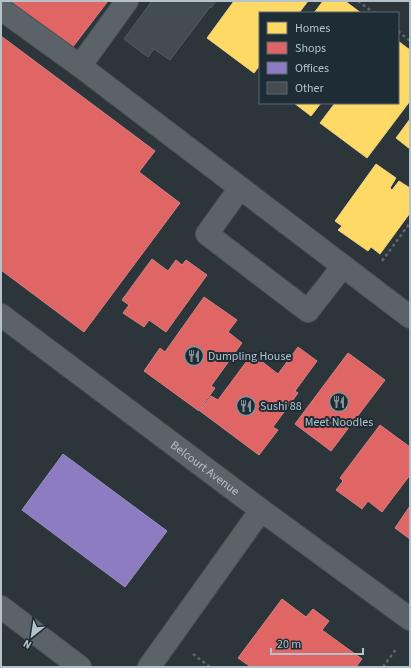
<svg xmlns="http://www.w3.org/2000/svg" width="411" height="668" viewBox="0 0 411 668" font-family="'Source Sans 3',sans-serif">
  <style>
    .homes { fill: #ffd966; stroke: #e9d284 }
    .shops { fill: #e06666; stroke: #d38284 }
    .offices { fill: #8e7cc3; stroke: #9a91c5 }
    .building { fill: #434c50; stroke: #535c61 }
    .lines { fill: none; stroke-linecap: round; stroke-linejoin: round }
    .minor-casing { stroke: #495054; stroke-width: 24 }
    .path { stroke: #5e666a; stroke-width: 2.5; stroke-dasharray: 3 3; stroke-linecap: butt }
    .minor { stroke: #5b6368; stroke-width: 22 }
    .labels { text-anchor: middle; stroke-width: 4; stroke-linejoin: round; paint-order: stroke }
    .poi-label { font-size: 12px; fill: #b6c2ca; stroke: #1e2c35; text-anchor: start }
    .street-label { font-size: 12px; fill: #b6c2ca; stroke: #1e2c35 }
  </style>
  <rect width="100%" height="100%" fill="#2b353a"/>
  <g class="homes">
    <polygon points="234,1 308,1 299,13 260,13 260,65 254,73 207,38"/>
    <polygon points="323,1 345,1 361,13 314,13"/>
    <polygon points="398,41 410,50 410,101 367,158 320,123 335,103 398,103"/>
    <polygon points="294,103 321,103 311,116"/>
    <polygon points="410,119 410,149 396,138"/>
    <polygon points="376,164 396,178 390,188 392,190 399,181 410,188 410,213 380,254 371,247 368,251 338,230 342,226 335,221"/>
  </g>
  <g class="shops">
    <polygon points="9,1 108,1 72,48"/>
    <polygon points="1,36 155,151 139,172 180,203 84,332 1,270"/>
    <polygon points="152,259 168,271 176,260 182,265 186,260 207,275 166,332 149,320 144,327 123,313 129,305 122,300"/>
    <polygon points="204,297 237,320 228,332 242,343 211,386 215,388 199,411 144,371 160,348 165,352"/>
    <polygon points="298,347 317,361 295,391 298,393 273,427 278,430 259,455 200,411 211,396 218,400 252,354 278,374"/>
    <polygon points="348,353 385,380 331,451 295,424"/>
    <polygon points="380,425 410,447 410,475 382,512 368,501 362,509 336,490 343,481 340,478"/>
    <polygon points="410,506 410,539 395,528"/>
    <polygon points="282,599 306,617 313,609 329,621 322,630 362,659 356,667 251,667 238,658"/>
  </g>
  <polygon class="offices" points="63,454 167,531 125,587 22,510"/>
  <polygon class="building" points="152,1 216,1 211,8 210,7 170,60 154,49 148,57 124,39"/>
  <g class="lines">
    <g class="minor-casing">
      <g id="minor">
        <polyline points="1,9 80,66 410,317"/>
        <polyline points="80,66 127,1"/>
        <polyline points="240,188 207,234 308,311 343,266"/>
        <path id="s1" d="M1,315L261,510L410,619"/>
        <polyline points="1,607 80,667"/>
        <polyline points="149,667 261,510"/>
      </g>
    </g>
    <g class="path">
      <polyline points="358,1 374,13"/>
      <polyline points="398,31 410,41"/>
      <polyline points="382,261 410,223"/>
      <polyline points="193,654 210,667"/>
      <polyline points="383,667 397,648"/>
    </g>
    <use href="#minor" class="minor"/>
  </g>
  <defs>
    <g id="restaurant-ring" transform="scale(1)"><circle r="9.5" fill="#1e2c35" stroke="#859198" stroke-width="1.5"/><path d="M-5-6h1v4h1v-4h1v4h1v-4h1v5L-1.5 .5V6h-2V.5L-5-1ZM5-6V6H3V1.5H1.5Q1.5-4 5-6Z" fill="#859198"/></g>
  </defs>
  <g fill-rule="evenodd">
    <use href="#restaurant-ring" x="194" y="356"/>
    <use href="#restaurant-ring" x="339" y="402"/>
    <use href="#restaurant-ring" x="246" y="406"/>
  </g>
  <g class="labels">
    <g class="poi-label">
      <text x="208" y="360">Dumpling House</text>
      <text x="260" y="410">Sushi 88</text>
      <text x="339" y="426" text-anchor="middle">Meet Noodles</text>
    </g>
    <g class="street-label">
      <text dy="4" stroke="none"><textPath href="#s1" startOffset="255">Belcourt Avenue</textPath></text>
    </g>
  </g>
  <rect width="411" height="668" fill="none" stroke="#b6c2ca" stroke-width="4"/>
  <rect x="259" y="12" width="140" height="92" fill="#1e2c35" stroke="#5b6871"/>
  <rect x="267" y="22" width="20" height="12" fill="#ffd966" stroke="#5b6871"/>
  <text x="295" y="32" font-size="12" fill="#b6c2ca">Homes</text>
  <rect x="267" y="42" width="20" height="12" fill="#e06666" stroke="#5b6871"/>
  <text x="295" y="52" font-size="12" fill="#b6c2ca">Shops</text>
  <rect x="267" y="62" width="20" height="12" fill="#8e7cc3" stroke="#5b6871"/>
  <text x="295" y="72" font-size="12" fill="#b6c2ca">Offices</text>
  <rect x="267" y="82" width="20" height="12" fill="#434c50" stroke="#5b6871"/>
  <text x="295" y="92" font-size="12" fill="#b6c2ca">Other</text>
  <g transform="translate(32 636) rotate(210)" stroke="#1e2c35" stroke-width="3" paint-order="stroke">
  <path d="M0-3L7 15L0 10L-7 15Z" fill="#b6c2ca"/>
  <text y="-6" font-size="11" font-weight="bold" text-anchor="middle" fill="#b6c2ca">N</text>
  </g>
  <path d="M271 648v6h92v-6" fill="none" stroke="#b6c2ca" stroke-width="2"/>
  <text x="277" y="648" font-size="12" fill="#b6c2ca" stroke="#1e2c35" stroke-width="3" paint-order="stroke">20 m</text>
</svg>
